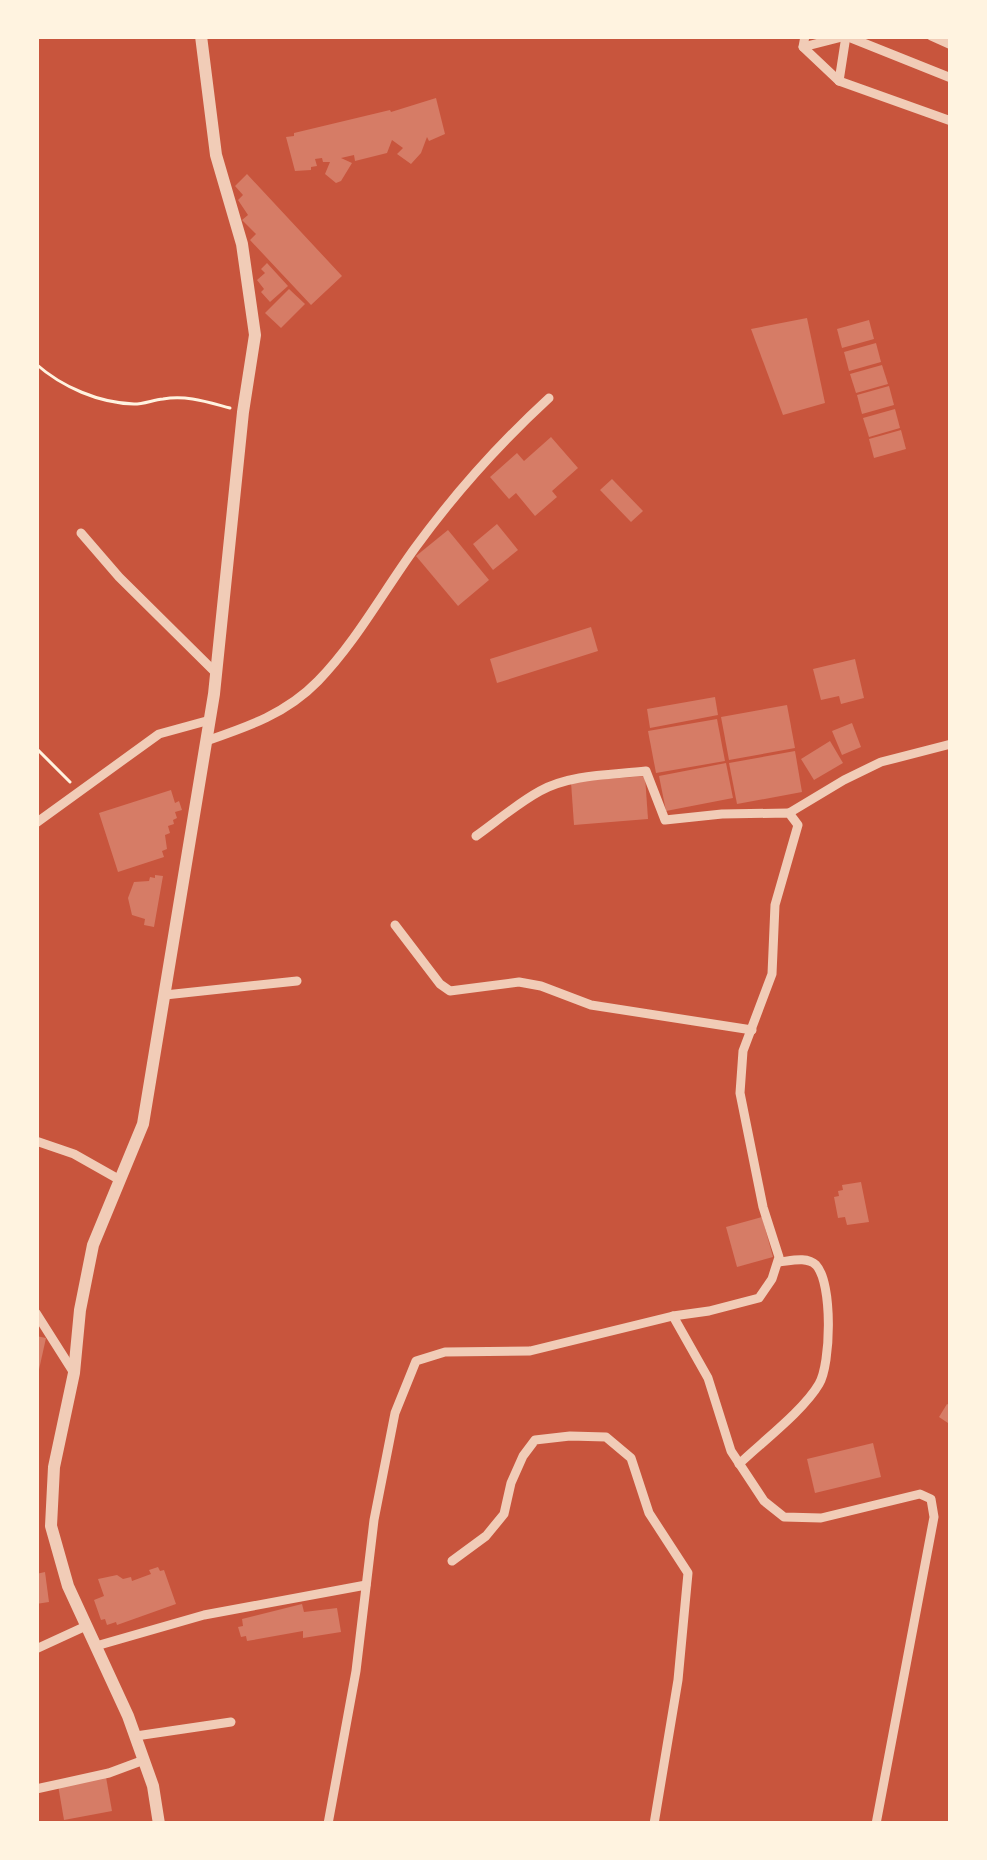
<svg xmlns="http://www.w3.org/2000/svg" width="987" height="1860" viewBox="0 0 987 1860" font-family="'Varela Round',sans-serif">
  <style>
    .building { fill: #d67c66 }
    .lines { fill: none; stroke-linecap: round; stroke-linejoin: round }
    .path { stroke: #fff3e0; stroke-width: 3 }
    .minor { stroke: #f1ccb7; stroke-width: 9 }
    .tertiary { stroke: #f1ccb7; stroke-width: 12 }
  </style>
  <rect width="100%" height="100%" fill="#c8553d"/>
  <g class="building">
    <polygon points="436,98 445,134 429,141 427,137 421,153 411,164 397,154 403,148 392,140 387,153 355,161 354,155 341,158 352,163 341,181 336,183 325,174 330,162 323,162 322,158 315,159 317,166 311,167 311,170 295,171 286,137 294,136 294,133 390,110 391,112"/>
    <polygon points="247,174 342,276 311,305 250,240 256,234 242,220 248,215 238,200 243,195 235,186"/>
    <polygon points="267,263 288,286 270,302 261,292 264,289 257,280 265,273 261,269"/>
    <polygon points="289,289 305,304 281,328 265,313"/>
    <polygon points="807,318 825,403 783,415 751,329"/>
    <polygon points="869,320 874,339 842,348 837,329"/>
    <polygon points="876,343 881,362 849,371 844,352"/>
    <polygon points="882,365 888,384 856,393 850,374"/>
    <polygon points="889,386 894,405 862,414 857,395"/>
    <polygon points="895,409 900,428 869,437 863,418"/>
    <polygon points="901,430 906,449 874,458 869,439"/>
    <polygon points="551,437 578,468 552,491 557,497 535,516 516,493 509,499 490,477 517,453 524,461"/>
    <polygon points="612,479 643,511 631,522 600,490"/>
    <polygon points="497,524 518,550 493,570 473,544"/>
    <polygon points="448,530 489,580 458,606 416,556"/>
    <polygon points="591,627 598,651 497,683 490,659"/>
    <polygon points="855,659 864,698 841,704 839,696 821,700 813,669"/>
    <polygon points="715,697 718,715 650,728 647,709"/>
    <polygon points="787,705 795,748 729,760 721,717"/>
    <polygon points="717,719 725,761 656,773 648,731"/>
    <polygon points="852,723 861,747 842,755 832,731"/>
    <polygon points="830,741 843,763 814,780 801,759"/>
    <polygon points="795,751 802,792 737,804 729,763"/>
    <polygon points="726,763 733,798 666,811 659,776"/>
    <polygon points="645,776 648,819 574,825 571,782"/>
    <polygon points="171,790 175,803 179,801 182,810 175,812 177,818 173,820 174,824 168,826 170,833 165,835 167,849 162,851 164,857 118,872 99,813"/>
    <polygon points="155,875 163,876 154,927 144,925 145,919 132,915 128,898 134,882 149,881 150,877 155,878"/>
    <polygon points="861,1182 869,1222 847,1225 845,1217 838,1218 834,1197 839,1196 838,1191 843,1190 842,1185"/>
    <polygon points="762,1217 773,1257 737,1267 726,1227"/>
    <polygon points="36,1336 46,1338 38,1374 36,1374"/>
    <polygon points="947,1404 951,1406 951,1425 939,1417"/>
    <polygon points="873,1443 881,1477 815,1493 807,1459"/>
    <polygon points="158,1567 160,1571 164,1570 176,1604 117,1625 116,1622 107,1625 105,1619 101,1620 94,1600 104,1596 98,1579 117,1575 123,1579 131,1577 132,1581 151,1574 149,1570"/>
    <polygon points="45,1572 49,1602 36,1604 36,1574"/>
    <polygon points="302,1604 304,1612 337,1608 341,1632 303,1638 303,1631 247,1641 246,1636 241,1637 238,1627 243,1626 242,1619"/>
    <polygon points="106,1777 112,1811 64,1820 58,1785"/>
  </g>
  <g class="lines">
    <g class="path">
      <path d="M36,364C62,387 99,403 134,404C144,404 153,400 163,399C187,395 207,402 230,408"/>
      <polyline points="36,748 70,782"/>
    </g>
    <g class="minor">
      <polyline points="805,36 803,47 839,81 951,121"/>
      <polyline points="931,36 951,45"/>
      <polyline points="803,47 846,36 951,78"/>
      <polyline points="839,81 846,36"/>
      <polyline points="81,533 119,577 216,673"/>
      <path d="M206,741C247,727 286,714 318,681C356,642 383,592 415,548C455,493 499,444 549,398"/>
      <polyline points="789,813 844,780 881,762 951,744"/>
      <polyline points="36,823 159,734 210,720"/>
      <polyline points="395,925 440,984 450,991 519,982 541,986 591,1005 752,1030"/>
      <polyline points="165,995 297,981"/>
      <polyline points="36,1141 74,1154 120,1180"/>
      <polyline points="36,1313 74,1373"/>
      <polyline points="673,1316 708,1378 731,1451 764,1501 784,1517 821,1518 920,1494 931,1499 934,1517 876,1824"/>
      <path d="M739,1464C762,1442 804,1410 819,1384C831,1364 833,1283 816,1265C807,1256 790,1261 779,1262"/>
      <polyline points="452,1561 486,1536 504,1514 511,1483 523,1456 535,1440 570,1436 606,1437 631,1458 649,1513 688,1573 678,1680 654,1824"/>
      <polyline points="96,1646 204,1615 366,1585"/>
      <polyline points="36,1649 86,1626"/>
      <polyline points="136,1736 231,1722"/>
      <polyline points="36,1789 109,1773 144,1760"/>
      <path d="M328,1824L356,1671L374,1520L395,1413L416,1361L445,1352L530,1351L673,1316L709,1311L759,1298L772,1279L779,1257L763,1207L740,1093L743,1051L772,974L775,905L798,825L789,813L722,814L665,820L646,771C612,775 571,774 540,791C518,803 497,821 476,836"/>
    </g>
    <polyline class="tertiary" points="159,1824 153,1786 128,1716 68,1586 51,1526 54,1467 74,1373 80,1310 93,1245 143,1124 214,694 243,412 255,335 242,244 216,155 201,36"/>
  </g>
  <rect width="987" height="1860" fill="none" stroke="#fff3e0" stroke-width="78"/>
</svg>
